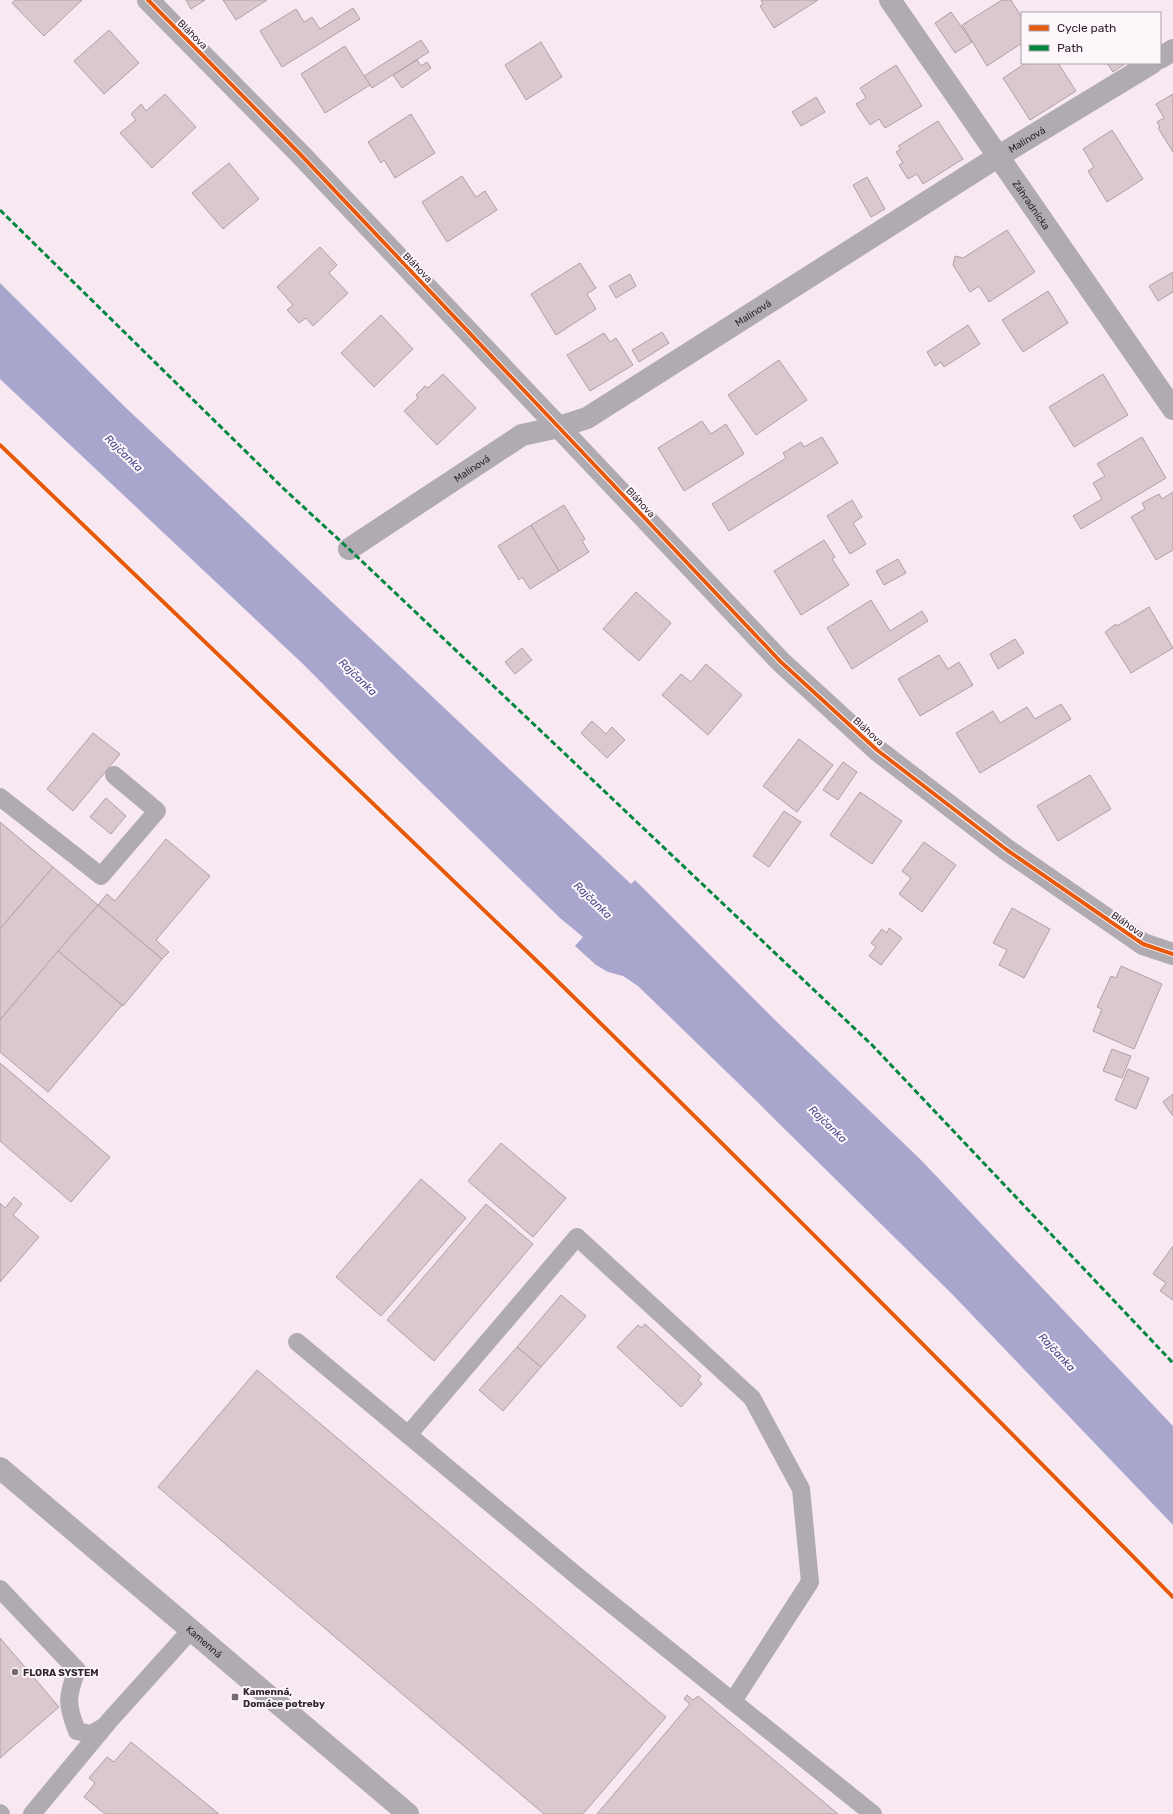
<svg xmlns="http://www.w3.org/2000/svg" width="1173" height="1814" viewBox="0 0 1173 1814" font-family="Rubik,sans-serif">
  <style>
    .water { fill: #a9a6ce }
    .building { fill: #dbc8cf; stroke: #aea0a6 }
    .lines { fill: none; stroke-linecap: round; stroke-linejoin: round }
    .lane { stroke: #b0aab1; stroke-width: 18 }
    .street { stroke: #b0aab1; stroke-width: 22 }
    .quiet { stroke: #00873e; stroke-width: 3; stroke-dasharray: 6 3; stroke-linecap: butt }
    .cycleway-casing { stroke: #fdf6fb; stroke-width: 6 }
    .cycleway { stroke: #e8590c; stroke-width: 4 }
    .poi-dot { fill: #776973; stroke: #fdf6fb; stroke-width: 1.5 }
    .labels { text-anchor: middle; stroke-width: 4; stroke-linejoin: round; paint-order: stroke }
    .street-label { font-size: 10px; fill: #32252e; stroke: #fdf6fb }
    .poi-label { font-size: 10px; font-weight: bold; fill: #32252e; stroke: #fdf6fb; text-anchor: start }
    .water-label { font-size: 11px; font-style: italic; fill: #484588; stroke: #fdf6fb }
  </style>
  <rect width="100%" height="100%" fill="#f7e8f2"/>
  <polygon class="water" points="0,283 125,407 631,884 635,880 776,1021 921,1160 1173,1426 1173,1525 951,1293 737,1082 638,986 623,976 608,972 596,965 575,946 583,937 560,918 394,756 303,664 0,379"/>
  <g class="building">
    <polygon points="15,0 82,0 44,36 12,3"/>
    <polygon points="186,0 205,0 191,9"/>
    <polygon points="223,0 267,0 236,20"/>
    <polygon points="761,0 818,0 774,28 760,6 763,4"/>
    <polygon points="1002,0 1011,0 1022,18 1022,43 987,66 962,25"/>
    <polygon points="353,8 360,19 282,67 260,31 296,9 304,22 312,17 320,29"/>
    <polygon points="951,12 972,42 955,53 935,23"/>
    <polygon points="109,30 139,63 104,94 74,61"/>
    <polygon points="421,40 429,52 372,88 364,76"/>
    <polygon points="541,42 562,77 526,100 505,65"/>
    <polygon points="345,46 370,85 325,113 301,74"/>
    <polygon points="417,60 421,66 427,62 431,68 402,88 393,75"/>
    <polygon points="1026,63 1058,63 1076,91 1030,120 1003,78"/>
    <polygon points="1107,63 1126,63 1113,72"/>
    <polygon points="896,65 922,106 885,128 879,119 870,125 856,104 866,98 860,88"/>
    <polygon points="165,94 196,127 152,168 120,133 136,120 131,114 141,104 146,111"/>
    <polygon points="1173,94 1173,152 1158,128 1160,127 1157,122 1164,118 1156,104"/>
    <polygon points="816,97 825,112 801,126 792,112"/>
    <polygon points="411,114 435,153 395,178 384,160 381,163 368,142"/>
    <polygon points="938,121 963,159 923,184 917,174 908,179 899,165 903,163 896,152 901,149 898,146"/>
    <polygon points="1112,130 1143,179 1107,202 1088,171 1094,167 1083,149"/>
    <polygon points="229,163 259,199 223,229 192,193"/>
    <polygon points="462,176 476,197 485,191 497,210 447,242 422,202"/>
    <polygon points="867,177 885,209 871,217 853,185"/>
    <polygon points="1007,230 1035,272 989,302 979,286 970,292 953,265 955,256 963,258"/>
    <polygon points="320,247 337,265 329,273 348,293 313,326 306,318 299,323 287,310 293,305 277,287"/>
    <polygon points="580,263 596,288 587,294 596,309 556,335 531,294"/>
    <polygon points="1173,272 1173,292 1158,301 1149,286"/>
    <polygon points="630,274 636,286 616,298 609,286"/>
    <polygon points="1048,291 1068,323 1023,352 1002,320"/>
    <polygon points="381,315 413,349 374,387 341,353"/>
    <polygon points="968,325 980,344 944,367 941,362 935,366 927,352"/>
    <polygon points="662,332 669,343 639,362 632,350"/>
    <polygon points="604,333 610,342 616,338 633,365 590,391 567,355"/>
    <polygon points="779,360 807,400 756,435 728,395"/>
    <polygon points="443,374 476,408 437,445 404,411 418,398 416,395 425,386 428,388"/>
    <polygon points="1103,374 1128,415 1074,447 1049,407"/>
    <polygon points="702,421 711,434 726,424 744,454 684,491 658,448"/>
    <polygon points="822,437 838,463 729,531 712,504 786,458 783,453 801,442 804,447"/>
    <polygon points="1142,437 1166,478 1081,529 1073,516 1102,499 1093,483 1105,476 1097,464"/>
    <polygon points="1173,492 1173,550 1156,560 1131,517 1145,509 1142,503 1159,494 1162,499"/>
    <polygon points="852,500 862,517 853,523 866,544 850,554 827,516"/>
    <polygon points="564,505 585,539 582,541 589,552 559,571 531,525"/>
    <polygon points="531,525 559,571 530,589 522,577 519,580 498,546"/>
    <polygon points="824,540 835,557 832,559 849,585 801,615 774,571"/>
    <polygon points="898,559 906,573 884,585 876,571"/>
    <polygon points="636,592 671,623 639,661 603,629"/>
    <polygon points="871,600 890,631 922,611 928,621 852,669 827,628"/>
    <polygon points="1149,607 1173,648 1131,673 1105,632 1116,624 1117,626"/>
    <polygon points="1015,639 1024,653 998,669 990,654"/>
    <polygon points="522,648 532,660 515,674 505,662"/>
    <polygon points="939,655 948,669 959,662 973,685 920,716 898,679"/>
    <polygon points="706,664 742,695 708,735 662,695 681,674 691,682"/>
    <polygon points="1061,704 1071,719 980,773 956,733 993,711 1000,723 1027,707 1035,719"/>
    <polygon points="592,721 606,734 612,727 625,740 607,758 581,733"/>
    <polygon points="93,733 120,754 73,811 47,789"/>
    <polygon points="799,739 833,765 797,812 763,786"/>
    <polygon points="843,762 857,772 838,800 823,790"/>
    <polygon points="1090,775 1111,809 1058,841 1037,806"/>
    <polygon points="860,792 902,821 872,864 830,835"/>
    <polygon points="106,798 126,816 111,834 90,817"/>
    <polygon points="784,811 801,822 769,867 753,856"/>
    <polygon points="0,822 53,867 0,929"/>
    <polygon points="166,839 210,876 156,940 169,952 162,959 98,905 107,894 115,901"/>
    <polygon points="924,842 956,865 922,912 899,894 911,878 902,871"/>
    <polygon points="53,867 98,905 0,1020 0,929"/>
    <polygon points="98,905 162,959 123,1006 58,951"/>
    <polygon points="1012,908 1050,929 1024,978 999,965 1007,950 993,943"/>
    <polygon points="889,928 902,938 881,965 869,956 876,947 871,943 882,929 887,933"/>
    <polygon points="58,951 122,1005 48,1092 0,1052 0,1020"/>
    <polygon points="1121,966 1162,984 1134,1049 1093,1031 1102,1009 1097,1007 1111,976 1116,978"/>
    <polygon points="1112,1049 1131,1056 1122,1078 1103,1071"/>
    <polygon points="0,1063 110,1157 71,1202 0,1141"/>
    <polygon points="1128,1069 1149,1078 1136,1109 1115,1100"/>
    <polygon points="1173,1094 1173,1116 1163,1102"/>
    <polygon points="501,1143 566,1198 533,1237 468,1181"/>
    <polygon points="421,1179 466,1218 381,1316 336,1277"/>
    <polygon points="14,1197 22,1204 13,1215 39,1237 0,1282 0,1203 5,1208"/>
    <polygon points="486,1204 533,1244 434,1361 387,1320"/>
    <polygon points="1173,1246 1173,1300 1160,1291 1166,1283 1153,1274"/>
    <polygon points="561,1295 586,1316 541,1367 517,1347"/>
    <polygon points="645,1324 701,1376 698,1380 702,1384 681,1407 617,1347 638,1325 642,1328"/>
    <polygon points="517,1347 541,1367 503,1411 479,1390"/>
    <polygon points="257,1370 666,1717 583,1814 544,1814 158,1487"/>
    <polygon points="0,1638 59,1707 0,1758"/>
    <polygon points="687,1695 693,1700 698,1696 838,1814 597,1814 690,1704 684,1699"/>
    <polygon points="131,1742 219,1814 105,1814 84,1797 95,1783 89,1778 107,1757 114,1762"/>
  </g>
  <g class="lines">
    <g class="lane">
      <polyline points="0,797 101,876 157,811 114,775"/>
      <polyline points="297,1342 583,1581 873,1814"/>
      <polyline points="408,1435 577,1237 752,1398 801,1489 810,1582 733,1701"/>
      <path d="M0,1589L77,1670C67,1696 66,1704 77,1731L91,1734L105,1726"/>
      <polyline points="0,1813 1,1814"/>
      <polyline points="32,1814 110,1720 191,1630"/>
    </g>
    <g class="street">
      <polyline points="148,0 301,155 781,662 877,750 1007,850 1143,944 1173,954"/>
      <path id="s1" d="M890,0L1173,409"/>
      <polyline points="1160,58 1173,50"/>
      <path id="s2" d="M349,549L522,435L559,427L587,418L999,156L1152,63"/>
      <path id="s3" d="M0,1468L408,1814"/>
    </g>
    <polyline class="quiet" points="0,210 284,489 349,549 872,1045 1173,1363"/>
    <g class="cycleway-casing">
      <g id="cycleway">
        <polyline points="148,0 301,155 781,662 877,750 1007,850 1143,944 1173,954"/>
        <path d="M0,445C180,620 362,791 542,966C755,1174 964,1385 1173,1597"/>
      </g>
    </g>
    <use href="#cycleway" class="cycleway"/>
  </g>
  <g class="poi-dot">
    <circle cx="15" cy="1672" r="4"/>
    <rect x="231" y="1693" width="8" height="8" rx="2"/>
  </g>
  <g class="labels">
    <g class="street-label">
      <text transform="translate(193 34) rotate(45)" y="4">Bláhova</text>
      <text dy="4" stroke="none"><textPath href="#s2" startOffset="795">Malinová</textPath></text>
      <text dy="4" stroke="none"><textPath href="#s1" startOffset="249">Záhradnícka</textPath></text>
      <text transform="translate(418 267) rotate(46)" y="4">Bláhova</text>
      <text dy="4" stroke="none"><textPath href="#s2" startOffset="471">Malinová</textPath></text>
      <text dy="4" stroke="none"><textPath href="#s2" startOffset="147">Malinová</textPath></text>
      <text transform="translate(641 502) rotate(47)" y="4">Bláhova</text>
      <text transform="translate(869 731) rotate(42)" y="4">Bláhova</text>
      <text transform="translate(1128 924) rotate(35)" y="4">Bláhova</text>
      <text dy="4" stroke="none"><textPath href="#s3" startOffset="268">Kamenná</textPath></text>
    </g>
    <g class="poi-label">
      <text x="23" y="1676">FLORA SYSTEM</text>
      <text x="243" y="1695">Kamenná,<tspan x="243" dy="12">Domáce potreby</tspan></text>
    </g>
    <g class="water-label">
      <text transform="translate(124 453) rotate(44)" y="4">Rajčanka</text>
      <text transform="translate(358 677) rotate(44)" y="4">Rajčanka</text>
      <text transform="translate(593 900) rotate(44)" y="4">Rajčanka</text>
      <text transform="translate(828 1124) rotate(44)" y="4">Rajčanka</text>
      <text transform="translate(1057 1352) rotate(47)" y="4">Rajčanka</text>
    </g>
  </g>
  <rect x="1021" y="12" width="140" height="52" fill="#fdf6fb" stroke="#aca2a9"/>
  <rect x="1029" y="25" width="20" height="6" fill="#e8590c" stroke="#aca2a9"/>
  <text x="1057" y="32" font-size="12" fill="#32252e">Cycle path</text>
  <rect x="1029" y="45" width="20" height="6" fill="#00873e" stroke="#aca2a9"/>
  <text x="1057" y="52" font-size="12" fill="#32252e">Path</text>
</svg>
